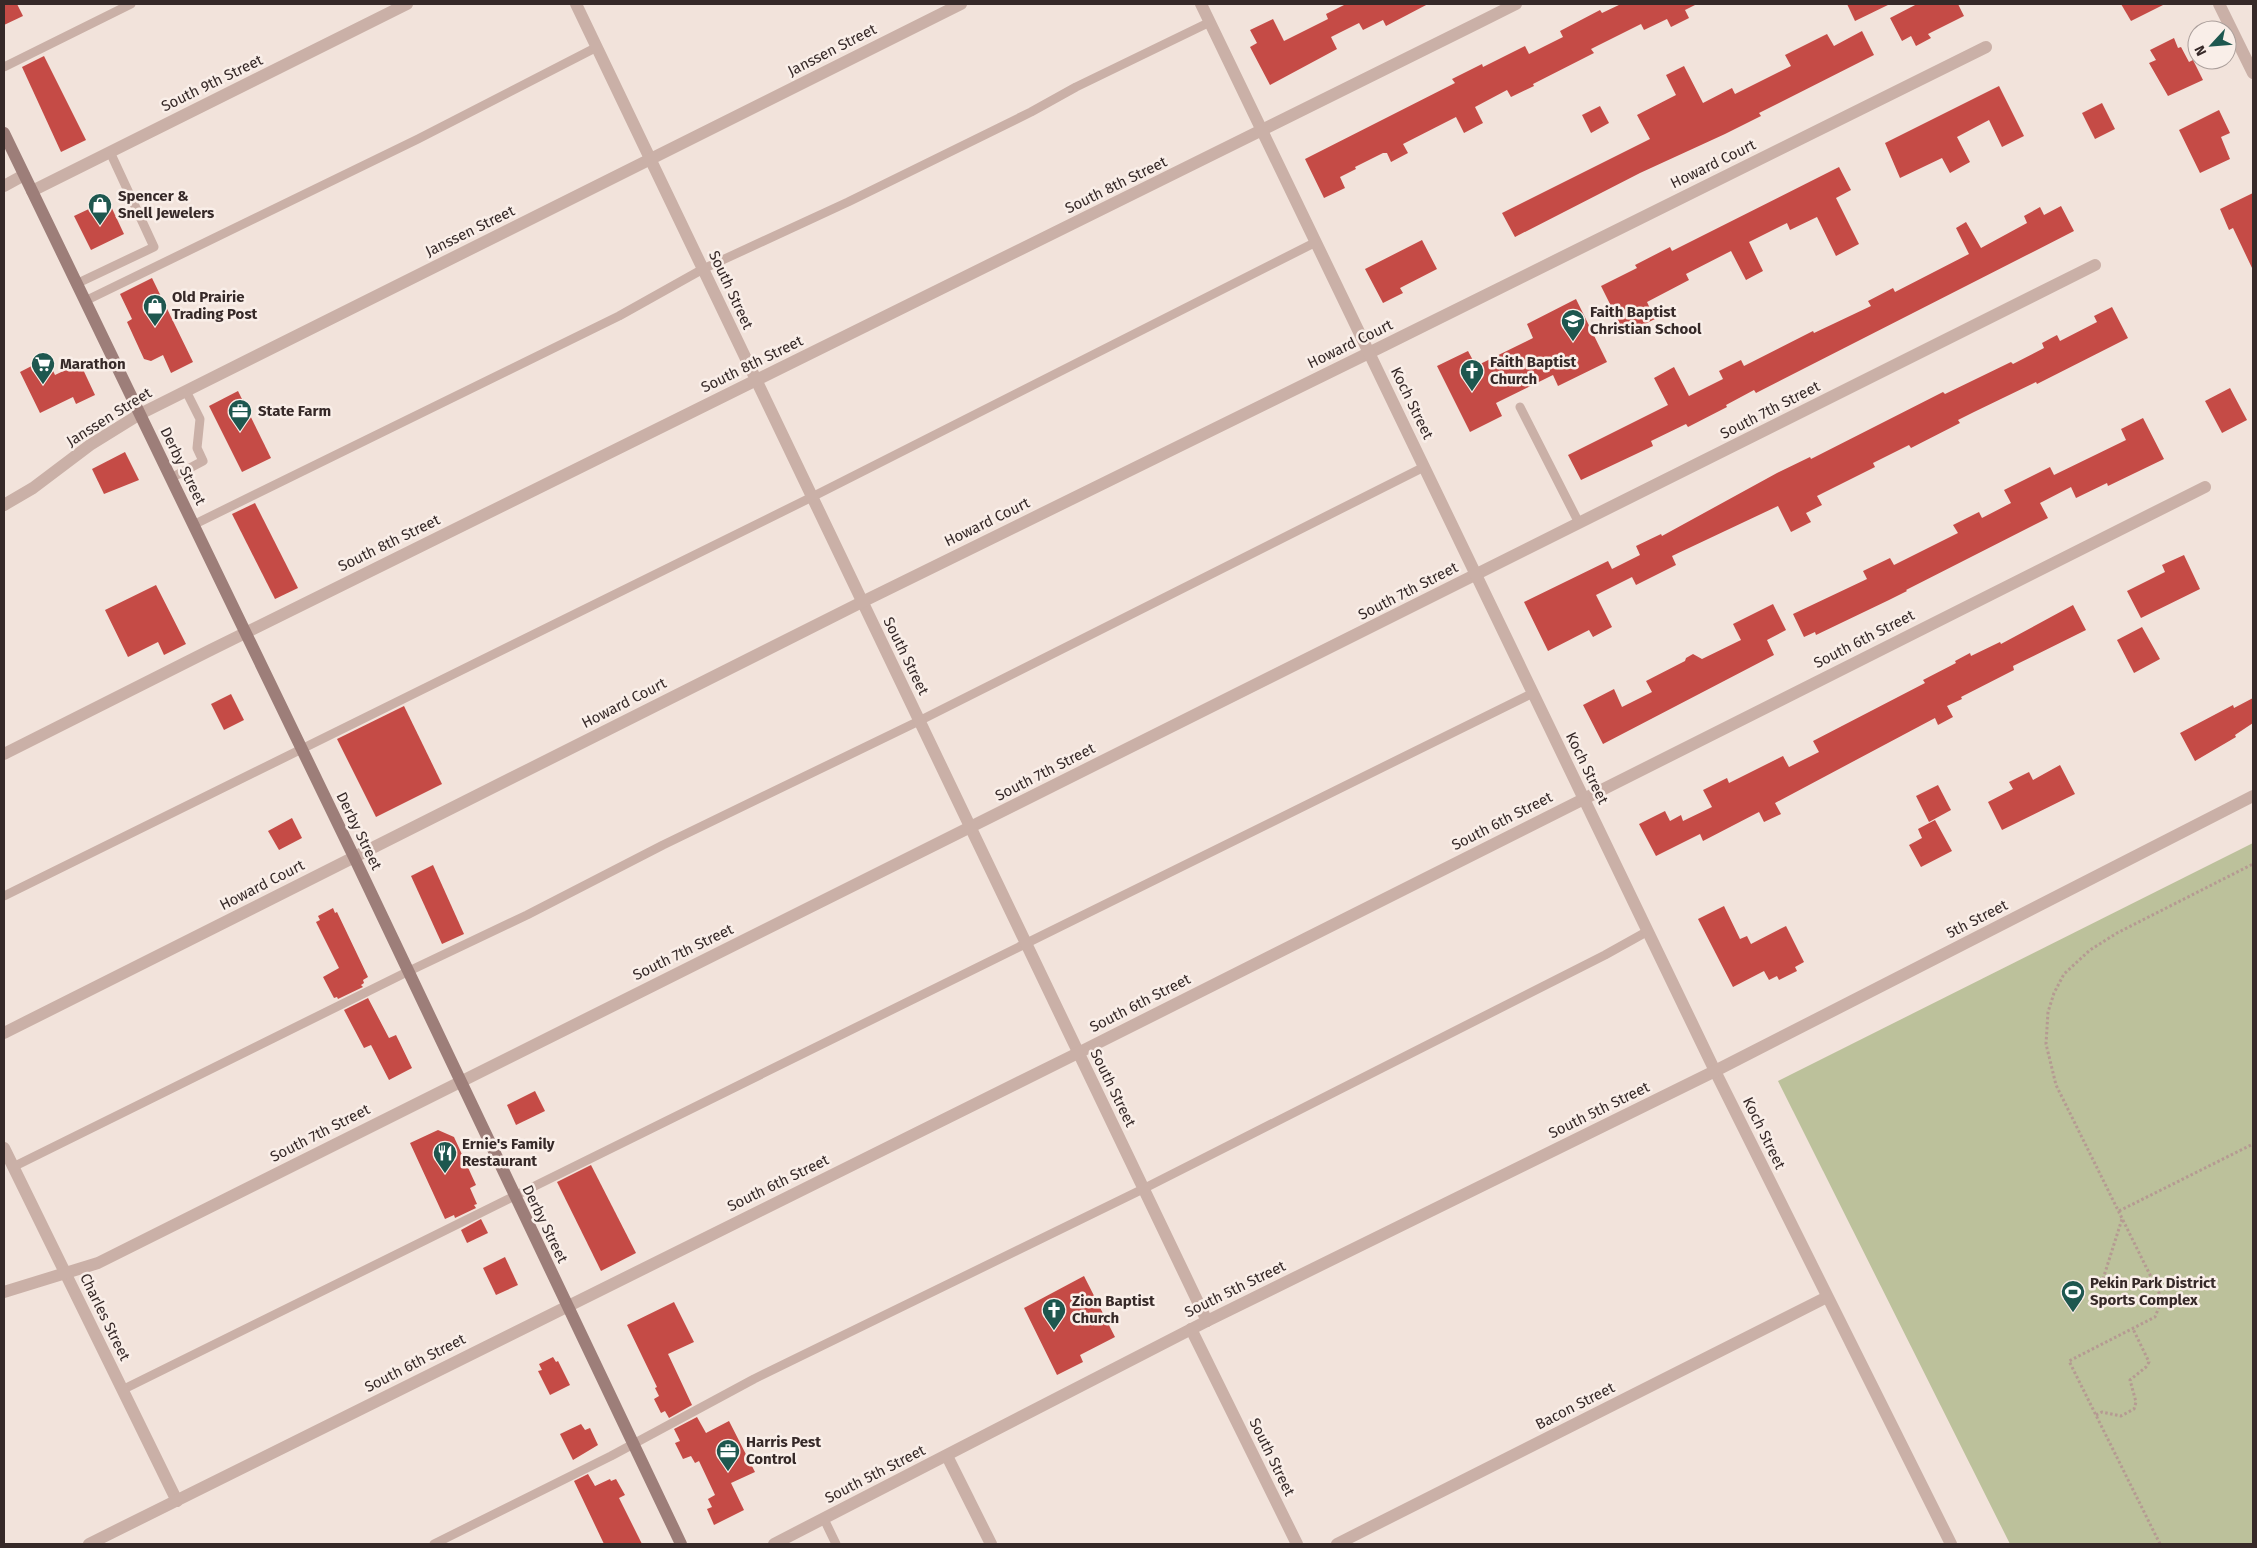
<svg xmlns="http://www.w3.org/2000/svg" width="2257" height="1548" viewBox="0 0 2257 1548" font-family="'Fira Sans',sans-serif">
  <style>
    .green { fill: #bcc19b }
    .building { fill: #c54b46 }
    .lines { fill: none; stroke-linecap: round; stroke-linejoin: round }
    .path { stroke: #b59a92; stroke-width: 3; stroke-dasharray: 2.5 2.5; stroke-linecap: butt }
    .service { stroke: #cab0a7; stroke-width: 9 }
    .minor { stroke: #cab0a7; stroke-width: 12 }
    .tertiary { stroke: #cab0a7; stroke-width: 12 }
    .secondary { stroke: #9d7e79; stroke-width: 12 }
    .labels { text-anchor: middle; stroke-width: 5; stroke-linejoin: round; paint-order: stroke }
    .street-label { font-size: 15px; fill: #362928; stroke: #f9eee8 }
    .poi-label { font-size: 15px; font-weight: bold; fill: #362928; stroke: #f9eee8; text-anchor: start }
  </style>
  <rect width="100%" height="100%" fill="#f2e3db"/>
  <polygon class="green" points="2253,843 2253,1544 2010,1544 1778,1081"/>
  <g class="building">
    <polygon points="4,4 17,4 23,16 4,25"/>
    <polygon points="1346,4 1428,4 1386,26 1383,20 1363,30 1359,23 1331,37 1337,49 1270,85 1250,47 1257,43 1250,30 1273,19 1284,41 1328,19 1326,14"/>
    <polygon points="1621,4 1697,4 1685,10 1689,18 1671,27 1667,19 1644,30 1641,24 1591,49 1594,53 1533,84 1534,86 1511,97 1507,90 1475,107 1483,123 1464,133 1456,117 1403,144 1408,153 1391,162 1387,153 1383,153 1355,167 1356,169 1340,177 1345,188 1324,198 1305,159 1455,83 1452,79 1482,64 1483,67 1525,46 1529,54 1563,37 1560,31 1600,10 1602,13"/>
    <polygon points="1847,4 1890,4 1855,21"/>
    <polygon points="1917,4 1958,4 1964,16 1928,34 1931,38 1916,46 1911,36 1902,41 1890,18"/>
    <polygon points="2121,4 2165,4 2131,21"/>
    <polygon points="1862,31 1874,55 1759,113 1761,116 1725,134 1640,173 1515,237 1502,213 1650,139 1637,115 1676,95 1666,75 1684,66 1703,103 1732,88 1735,94 1791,66 1785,55 1827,34 1834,46"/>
    <polygon points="2174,38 2178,48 2181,47 2189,62 2193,60 2203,80 2168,96 2149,63 2156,60 2150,50"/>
    <polygon points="44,56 86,140 61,152 22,67"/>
    <polygon points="1999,86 2024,136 2002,147 1989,120 1957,137 1970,162 1950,173 1942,158 1900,178 1885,143"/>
    <polygon points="2102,103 2115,129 2095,139 2082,113"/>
    <polygon points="1600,106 1609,123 1591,133 1582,115"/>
    <polygon points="2219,110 2230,133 2221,137 2230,159 2200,173 2179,130"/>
    <polygon points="1839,167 1851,190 1836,198 1859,244 1836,256 1817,217 1790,230 1787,223 1749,242 1763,271 1746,280 1731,251 1686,274 1689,280 1647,302 1655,319 1625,334 1601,286 1637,268 1635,265 1670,247 1672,251"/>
    <polygon points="2253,193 2253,270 2233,228 2229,230 2220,209"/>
    <polygon points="108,200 124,234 91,250 74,216"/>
    <polygon points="2061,206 2074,231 1756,393 1754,390 1726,405 1727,407 1688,427 1686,424 1651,441 1653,446 1581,480 1568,455 1668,405 1654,378 1674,367 1689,396 1723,379 1719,371 1741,360 1744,366 1813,331 1814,333 1871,306 1868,301 1893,288 1895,292 1969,254 1956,228 1966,222 1981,248 2027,223 2024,216 2040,207 2044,215"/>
    <polygon points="1422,240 1437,269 1400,288 1403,293 1383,303 1365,269"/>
    <polygon points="152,278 193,362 171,373 163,355 151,361 144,359 127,322 132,319 120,294"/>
    <polygon points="1576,299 1607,362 1558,386 1553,375 1496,403 1502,416 1470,432 1437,366 1468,351 1476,366 1533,338 1527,324"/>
    <polygon points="2112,307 2128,338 2037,384 2036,382 1974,412 1958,420 1960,423 1911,448 1909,445 1873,463 1875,467 1817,496 1822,505 1806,513 1811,522 1791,532 1778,506 1672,556 1676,565 1636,585 1632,577 1596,595 1612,627 1593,637 1589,630 1548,651 1524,602 1608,561 1612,569 1640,555 1636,546 1661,534 1662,536 1777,473 1810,457 1811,459 1943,392 1945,394 2011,362 2013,364 2044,348 2042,343 2057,335 2060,341 2097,322 2094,316"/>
    <polygon points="47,358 55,375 80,363 95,395 76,404 73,397 40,413 20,372"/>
    <polygon points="2230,388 2247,420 2222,433 2205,401"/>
    <polygon points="238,391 271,458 242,472 209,406"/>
    <polygon points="2143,418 2164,459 2108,486 2107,483 2076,498 2071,487 2040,503 2048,518 1906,590 1907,591 1889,600 1816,635 1815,632 1804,637 1793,614 1867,579 1863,571 1890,558 1894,565 1958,533 1953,525 1979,512 1982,518 2011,503 2004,490 2050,467 2054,475 2126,440 2121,429"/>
    <polygon points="125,452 139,480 104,494 92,469"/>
    <polygon points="255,503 298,588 275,599 232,514"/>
    <polygon points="2184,555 2200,589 2141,618 2127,591 2165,572 2162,565"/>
    <polygon points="156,585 186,644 164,655 158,642 128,657 105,610"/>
    <polygon points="1773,604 1786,630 1767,640 1774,655 1603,744 1583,705 1614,689 1622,707 1652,692 1646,681 1685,661 1686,658 1693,654 1702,659 1741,640 1733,624"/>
    <polygon points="2073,605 2086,630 2013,666 2014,670 1961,697 1962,699 1947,706 1953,717 1938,725 1935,718 1775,803 1781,814 1764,822 1759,812 1703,841 1700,834 1656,856 1639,824 1665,811 1670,821 1681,815 1683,821 1712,807 1703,790 1727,778 1729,783 1783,756 1789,767 1819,752 1813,741 1925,683 1923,680 1956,663 1955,661 1970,653 1971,656 2000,642 2001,644"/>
    <polygon points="2142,627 2160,659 2134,673 2117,640"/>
    <polygon points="231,694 244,720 224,730 211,704"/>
    <polygon points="2253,698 2253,723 2235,735 2236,737 2195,761 2180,733 2233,705 2234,708"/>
    <polygon points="404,706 442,784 376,817 337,739"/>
    <polygon points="2060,765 2075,794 2002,830 1988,802 2013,789 2009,782 2029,772 2033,780"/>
    <polygon points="1938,785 1951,810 1929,822 1916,796"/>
    <polygon points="292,818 302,838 279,850 268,831"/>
    <polygon points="1935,820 1952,851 1921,867 1909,845 1922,838 1918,829"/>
    <polygon points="433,865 464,934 442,944 411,876"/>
    <polygon points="1724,906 1740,939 1747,936 1751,944 1786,926 1804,962 1795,967 1797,971 1779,980 1777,976 1769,980 1764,971 1733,987 1698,919"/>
    <polygon points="333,908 335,913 337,912 368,977 363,980 364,983 361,985 363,987 338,999 337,997 334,998 323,977 339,968 316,922 320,920 318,916"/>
    <polygon points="368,998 389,1038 396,1035 412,1068 389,1080 371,1045 364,1048 344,1010"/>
    <polygon points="535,1091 545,1111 516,1125 507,1105"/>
    <polygon points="438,1130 454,1137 476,1185 470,1188 477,1204 474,1205 476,1208 455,1218 454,1215 445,1219 410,1143"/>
    <polygon points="591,1165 636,1253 601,1271 557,1182"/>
    <polygon points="481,1219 488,1233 467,1243 461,1230"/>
    <polygon points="505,1257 518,1285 496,1295 483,1268"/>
    <polygon points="1084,1276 1115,1337 1080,1355 1083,1362 1057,1375 1024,1308"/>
    <polygon points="674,1302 694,1342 668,1354 692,1405 669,1418 665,1411 661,1413 654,1399 659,1396 655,1388 657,1387 627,1325"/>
    <polygon points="553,1357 556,1362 558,1361 570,1385 550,1395 538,1371 542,1370 539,1364"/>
    <polygon points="697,1417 706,1433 729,1421 755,1472 731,1483 744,1510 714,1525 707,1509 712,1507 708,1499 715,1495 699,1461 695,1463 691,1456 683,1459 675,1443 680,1441 674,1429"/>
    <polygon points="581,1424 585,1430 590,1428 598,1445 573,1460 560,1434"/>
    <polygon points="588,1474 595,1486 610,1479 611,1481 616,1479 625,1495 619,1498 642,1544 604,1544 574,1481"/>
  </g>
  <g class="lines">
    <g class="path">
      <polyline points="2119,1211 2253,1144"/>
      <polyline points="2103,1279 2122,1219"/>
      <polyline points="2096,1415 2102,1412 2121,1416 2134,1409 2136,1402 2130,1380 2146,1367 2149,1362 2133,1329"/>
      <polyline points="2160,1544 2069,1361 2155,1317 2159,1307 2160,1295 2056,1085 2046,1044 2048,1012 2054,993 2064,974 2090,950 2117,933 2253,864"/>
    </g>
    <g class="service">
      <polyline points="4,67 131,4"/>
      <polyline points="76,284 154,247 110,152"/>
      <polyline points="85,301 418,139 597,47"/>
      <polyline points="1520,407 1579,523"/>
      <polyline points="171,478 203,461 197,448 200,419 186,391"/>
      <polyline points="193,525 619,316 703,269 848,202 1031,112 1076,87 1210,22"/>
      <polyline points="4,896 812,497 1316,242"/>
      <polyline points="13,1167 407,972 527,915 663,845 919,721 1424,467"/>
      <polyline points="122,1390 1533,693"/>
      <polyline points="824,1519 836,1544"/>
      <polyline points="434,1544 611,1456 754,1379 1143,1189 1605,955 1648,931"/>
    </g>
    <g class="minor">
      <polyline points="576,4 1207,1321"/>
      <polyline points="2219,4 2253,73"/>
      <polyline points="4,186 24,175"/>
      <polyline points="32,191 407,4"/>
      <polyline points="4,505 33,488 90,445 140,414 961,4"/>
      <path d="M4,754C506,500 1013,256 1516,4"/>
      <polyline points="4,1033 862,602 1385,345 1986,47"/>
      <polyline points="4,1148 177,1501"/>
      <polyline points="4,1292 98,1263 2095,265"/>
      <polyline points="1191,1329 1297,1544"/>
      <polyline points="947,1456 991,1544"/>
      <polyline points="89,1544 1078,1053 2205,487"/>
      <polyline points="1337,1544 1827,1297"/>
    </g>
    <g class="tertiary">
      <polyline points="1201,4 1715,1071 1951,1544"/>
      <polyline points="774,1544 1207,1321 1715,1071 2253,796"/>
    </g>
    <polyline class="secondary" points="4,133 354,857 681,1544"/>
  </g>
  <defs>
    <g id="shop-pin" transform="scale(1.25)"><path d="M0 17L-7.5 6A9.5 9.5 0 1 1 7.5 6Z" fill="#1e574f" stroke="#f9eee8"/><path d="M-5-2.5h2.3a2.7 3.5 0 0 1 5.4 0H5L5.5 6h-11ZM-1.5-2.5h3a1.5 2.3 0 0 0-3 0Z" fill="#fff"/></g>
    <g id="school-pin" transform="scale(1.25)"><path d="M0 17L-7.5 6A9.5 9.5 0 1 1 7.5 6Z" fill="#1e574f" stroke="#f9eee8"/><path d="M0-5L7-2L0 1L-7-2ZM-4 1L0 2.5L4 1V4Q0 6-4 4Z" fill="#fff"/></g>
    <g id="supermarket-pin" transform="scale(1.25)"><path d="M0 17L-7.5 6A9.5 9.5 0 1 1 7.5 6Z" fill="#1e574f" stroke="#f9eee8"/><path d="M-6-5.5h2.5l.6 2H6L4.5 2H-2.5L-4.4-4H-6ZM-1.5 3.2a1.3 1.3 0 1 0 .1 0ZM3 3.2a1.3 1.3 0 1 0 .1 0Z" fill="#fff"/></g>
    <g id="church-pin" transform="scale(1.25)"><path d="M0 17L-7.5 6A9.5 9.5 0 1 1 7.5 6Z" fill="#1e574f" stroke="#f9eee8"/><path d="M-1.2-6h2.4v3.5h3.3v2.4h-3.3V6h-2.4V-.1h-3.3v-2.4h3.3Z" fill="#fff"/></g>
    <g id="office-pin" transform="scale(1.25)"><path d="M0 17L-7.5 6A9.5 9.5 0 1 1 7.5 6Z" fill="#1e574f" stroke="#f9eee8"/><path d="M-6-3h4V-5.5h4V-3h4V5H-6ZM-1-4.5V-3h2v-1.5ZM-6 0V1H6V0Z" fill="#fff"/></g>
    <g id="restaurant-pin" transform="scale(1.25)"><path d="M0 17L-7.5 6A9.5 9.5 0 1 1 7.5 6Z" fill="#1e574f" stroke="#f9eee8"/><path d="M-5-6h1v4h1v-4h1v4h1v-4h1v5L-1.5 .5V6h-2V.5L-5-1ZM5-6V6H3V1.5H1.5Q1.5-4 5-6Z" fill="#fff"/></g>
    <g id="stadium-pin" transform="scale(1.25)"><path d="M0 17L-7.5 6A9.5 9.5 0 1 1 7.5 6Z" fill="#1e574f" stroke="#f9eee8"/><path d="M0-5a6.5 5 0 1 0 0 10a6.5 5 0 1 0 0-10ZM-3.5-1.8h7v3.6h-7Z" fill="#fff"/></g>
  </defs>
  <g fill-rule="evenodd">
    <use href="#shop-pin" x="100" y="205"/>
    <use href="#shop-pin" x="155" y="306"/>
    <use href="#school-pin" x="1573" y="321"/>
    <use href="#supermarket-pin" x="43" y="364"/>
    <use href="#church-pin" x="1472" y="371"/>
    <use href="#office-pin" x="240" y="411"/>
    <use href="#restaurant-pin" x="445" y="1153"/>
    <use href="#stadium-pin" x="2073" y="1292"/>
    <use href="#church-pin" x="1054" y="1310"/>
    <use href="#office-pin" x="728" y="1451"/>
  </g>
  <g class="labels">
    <g class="street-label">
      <text transform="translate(832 50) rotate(-27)" y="5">Janssen Street</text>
      <text transform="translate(212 83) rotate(-26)" y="5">South 9th Street</text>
      <text transform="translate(1713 164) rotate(-26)" y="5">Howard Court</text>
      <text transform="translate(1116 185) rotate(-26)" y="5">South 8th Street</text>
      <text transform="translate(470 231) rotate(-26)" y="5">Janssen Street</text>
      <text transform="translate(731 290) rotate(65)" y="5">South Street</text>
      <text transform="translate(1350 344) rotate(-26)" y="5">Howard Court</text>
      <text transform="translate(752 364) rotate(-26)" y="5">South 8th Street</text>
      <text transform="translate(1412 403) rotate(64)" y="5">Koch Street</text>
      <text transform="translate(1770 410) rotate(-27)" y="5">South 7th Street</text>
      <text transform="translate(109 417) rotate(-32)" y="5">Janssen Street</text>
      <text transform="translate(183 466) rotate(64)" y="5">Derby Street</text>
      <text transform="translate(987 522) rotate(-26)" y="5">Howard Court</text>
      <text transform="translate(389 543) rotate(-26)" y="5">South 8th Street</text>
      <text transform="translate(1408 591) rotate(-27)" y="5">South 7th Street</text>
      <text transform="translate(1864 639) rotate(-27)" y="5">South 6th Street</text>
      <text transform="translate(906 656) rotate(64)" y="5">South Street</text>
      <text transform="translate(624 703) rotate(-27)" y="5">Howard Court</text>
      <text transform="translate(1587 768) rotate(64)" y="5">Koch Street</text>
      <text transform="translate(1045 772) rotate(-27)" y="5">South 7th Street</text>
      <text transform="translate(1502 821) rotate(-27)" y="5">South 6th Street</text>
      <text transform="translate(359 831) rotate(64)" y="5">Derby Street</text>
      <text transform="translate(262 885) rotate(-27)" y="5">Howard Court</text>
      <text transform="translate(1977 919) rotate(-27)" y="5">5th Street</text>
      <text transform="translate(683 952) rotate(-26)" y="5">South 7th Street</text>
      <text transform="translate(1140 1003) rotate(-27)" y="5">South 6th Street</text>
      <text transform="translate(1113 1088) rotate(64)" y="5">South Street</text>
      <text transform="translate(1599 1110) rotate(-26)" y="5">South 5th Street</text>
      <text transform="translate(320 1133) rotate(-27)" y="5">South 7th Street</text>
      <text transform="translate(1764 1133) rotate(64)" y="5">Koch Street</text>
      <text transform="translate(778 1183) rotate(-26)" y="5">South 6th Street</text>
      <text transform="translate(545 1224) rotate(64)" y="5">Derby Street</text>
      <text transform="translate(1235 1289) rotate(-26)" y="5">South 5th Street</text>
      <text transform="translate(105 1317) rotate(64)" y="5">Charles Street</text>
      <text transform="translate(415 1363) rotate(-27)" y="5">South 6th Street</text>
      <text transform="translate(1575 1406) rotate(-27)" y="5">Bacon Street</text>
      <text transform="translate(1272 1457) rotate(64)" y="5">South Street</text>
      <text transform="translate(875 1474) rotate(-27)" y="5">South 5th Street</text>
    </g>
    <g class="poi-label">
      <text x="118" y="201">Spencer &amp;<tspan x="118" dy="17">Snell Jewelers</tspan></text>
      <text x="172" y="302">Old Prairie<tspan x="172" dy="17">Trading Post</tspan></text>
      <text x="1590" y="317">Faith Baptist<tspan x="1590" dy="17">Christian School</tspan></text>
      <text x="1490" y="367">Faith Baptist<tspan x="1490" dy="17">Church</tspan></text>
      <text x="60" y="369">Marathon</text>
      <text x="258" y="416">State Farm</text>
      <text x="462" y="1149">Ernie's Family<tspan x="462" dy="17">Restaurant</tspan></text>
      <text x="2090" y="1288">Pekin Park District<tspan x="2090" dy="17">Sports Complex</tspan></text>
      <text x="1072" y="1306">Zion Baptist<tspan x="1072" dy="17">Church</tspan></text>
      <text x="746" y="1447">Harris Pest<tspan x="746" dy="17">Control</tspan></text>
    </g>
  </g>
  <rect width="2257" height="1548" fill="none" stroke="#362928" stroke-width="10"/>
  <g transform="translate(2212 45) rotate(244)"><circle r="24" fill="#f9eee8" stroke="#ab9f9b"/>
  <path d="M0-4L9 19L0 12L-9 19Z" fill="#1e574f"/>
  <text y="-8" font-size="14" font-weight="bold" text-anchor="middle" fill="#362928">N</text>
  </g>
</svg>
